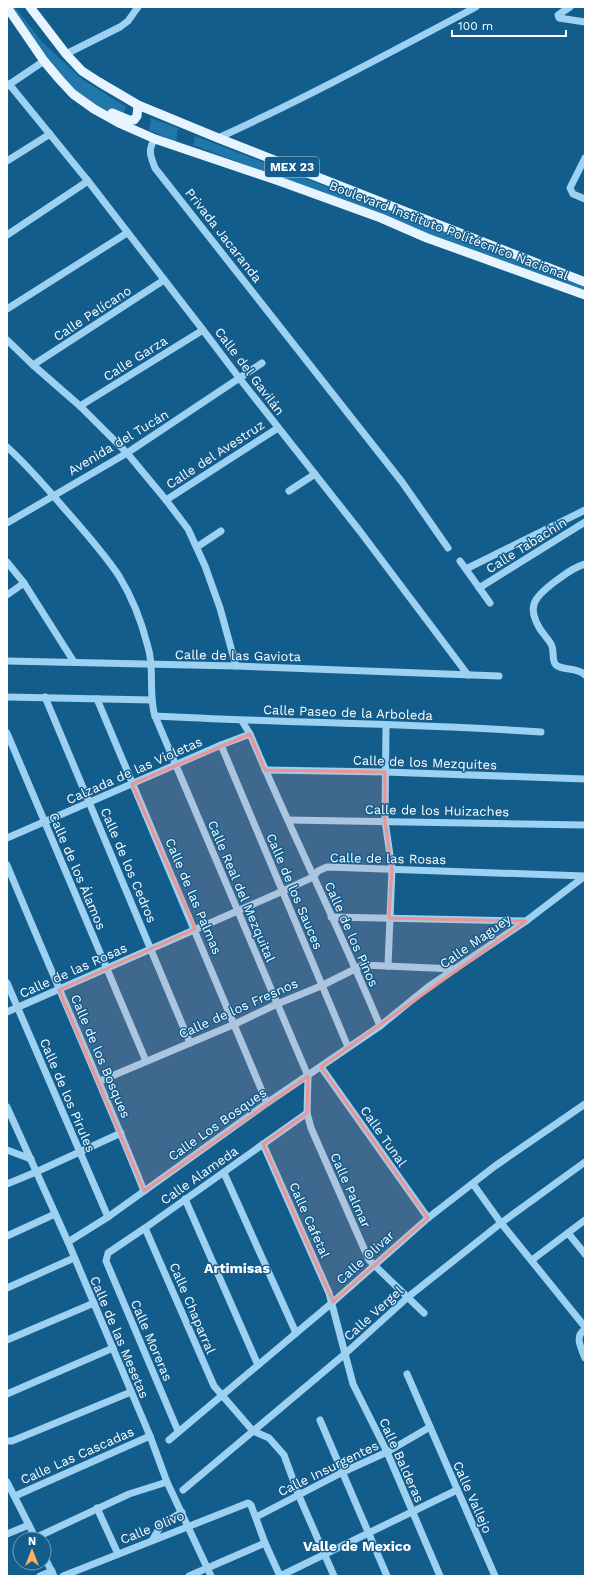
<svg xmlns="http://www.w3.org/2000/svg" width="592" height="1583" viewBox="0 0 592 1583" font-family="'Work Sans',sans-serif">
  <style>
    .green { fill: #27a }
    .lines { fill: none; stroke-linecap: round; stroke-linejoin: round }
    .minor { stroke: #9cd1f1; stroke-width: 7 }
    .major { stroke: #e6f4ff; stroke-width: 9 }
    .marked { fill: #ea9494; fill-opacity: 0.2; stroke: #ea9494; stroke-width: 3; stroke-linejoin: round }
    .labels { text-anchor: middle; stroke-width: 3; stroke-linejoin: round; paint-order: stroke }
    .shield { fill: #135d8d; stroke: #b8cedd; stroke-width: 1 }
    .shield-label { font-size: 12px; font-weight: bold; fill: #fff }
    .street-label { font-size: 13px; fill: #fff; stroke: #135d8d }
    .neighbourhood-label { font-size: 14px; font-weight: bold; fill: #fff; stroke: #135d8d }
  </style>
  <rect width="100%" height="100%" fill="#135d8d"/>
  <g class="green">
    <polygon points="11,7 15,7 42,42 82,79 126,107 122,117 84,100 55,71"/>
    <polygon points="151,118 178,128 176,142 149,130"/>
    <polygon points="195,136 585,286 582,292 193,145"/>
  </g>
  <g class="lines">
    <g class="minor">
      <polyline points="570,7 558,15 559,18 585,22"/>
      <polyline points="66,54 120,27 128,21 138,7"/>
      <polyline points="9,84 88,181 203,330 240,379 359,530 468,675"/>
      <polyline points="7,86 44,61"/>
      <path d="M218,138C306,98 391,52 476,7"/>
      <path d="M155,139C147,150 151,157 155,168L402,482L448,548"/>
      <polyline points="585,158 570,188 573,194 585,199"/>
      <polyline points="7,161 50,134"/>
      <polyline points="7,235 88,181"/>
      <polyline points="7,309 127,233"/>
      <polyline points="7,340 33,365 80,406 127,453 166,500 188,529 205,566 220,608 236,666"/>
      <polyline points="33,365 164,280"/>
      <polyline points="80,406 203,330"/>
      <path d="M7,447C27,465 46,487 63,507C83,530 103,552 119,576C132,597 142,623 148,647C155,669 148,695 155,716L308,1076L307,1113L311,1128L369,1260L424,1313"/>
      <polyline points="289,491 315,474"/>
      <polyline points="166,500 278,428"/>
      <polyline points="7,523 127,453 262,363"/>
      <polyline points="197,547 221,531"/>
      <polyline points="460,561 490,603"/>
      <polyline points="7,562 24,583 74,662"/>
      <path d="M585,564C573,567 563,576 553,583C535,597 526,606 540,629C544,635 548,639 551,644C555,651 551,660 556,665C563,671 577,667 585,675"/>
      <polyline points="466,569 585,510"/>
      <polyline points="479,588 585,522"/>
      <polyline points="7,595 24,583"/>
      <polyline points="7,661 236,666 499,676"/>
      <polyline points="7,697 152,700"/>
      <polyline points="45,697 190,1043"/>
      <polyline points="97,699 267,1103"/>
      <path d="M155,716C283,723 412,723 541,732"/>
      <path d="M242,721L250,734C291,832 339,927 380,1026"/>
      <polyline points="386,726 385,821 392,869 388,966"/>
      <polyline points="7,733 146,1061"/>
      <polyline points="221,745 348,1047"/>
      <polyline points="265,770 385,772 585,779"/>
      <polyline points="288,820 585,825"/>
      <polyline points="7,838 221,745 250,734"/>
      <path d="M7,865C52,974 100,1081 144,1191"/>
      <polyline points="331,917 526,921"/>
      <polyline points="7,983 108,1217"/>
      <polyline points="7,1012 283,891 313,877 318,871 327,867 585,876"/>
      <polyline points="321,1067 428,1218"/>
      <polyline points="100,1081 235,1024 277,1004 321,986 363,965 455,969"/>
      <polyline points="7,1107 68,1242 150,1436 167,1482 211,1576"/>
      <polyline points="263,1144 329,1293 353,1384 387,1452 440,1576"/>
      <polyline points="7,1150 31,1159"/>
      <polyline points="224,1173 296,1333"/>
      <polyline points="7,1184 36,1172 121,1133"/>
      <polyline points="473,1184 501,1223 585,1327"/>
      <polyline points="185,1199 258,1365"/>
      <polyline points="145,1228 214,1386 253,1431 269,1438 284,1455 299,1496 334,1576"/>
      <polyline points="568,1233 585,1254"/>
      <polyline points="7,1236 55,1214"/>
      <polyline points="68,1242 108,1217 267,1103 380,1026 428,987 526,921 585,876"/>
      <polyline points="532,1260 585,1220"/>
      <polyline points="7,1288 74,1258"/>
      <path d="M585,1329C574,1337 581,1347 585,1358"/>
      <polyline points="7,1340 94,1303"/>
      <polyline points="407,1374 495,1576"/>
      <polyline points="7,1394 113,1348"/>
      <polyline points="320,1420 387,1576"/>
      <polyline points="178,1431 106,1261 108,1253 145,1228 307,1113"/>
      <polyline points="169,1440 333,1302 428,1218 495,1166 585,1104"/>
      <polyline points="7,1441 12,1441 131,1392"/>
      <polyline points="7,1482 36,1539"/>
      <polyline points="183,1490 346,1353 408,1297 501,1223 585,1162"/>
      <polyline points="15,1496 150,1436"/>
      <polyline points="97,1508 118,1554"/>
      <polyline points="256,1517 343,1472 387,1452 430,1427"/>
      <polyline points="7,1534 29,1525"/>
      <polyline points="35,1538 129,1494 167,1482"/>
      <polyline points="153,1539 161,1525 182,1512"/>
      <polyline points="44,1556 54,1576"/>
      <polyline points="40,1576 52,1571"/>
      <polyline points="63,1576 248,1503 251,1505 265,1543 280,1576 457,1490"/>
      <polyline points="189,1576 265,1543"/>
    </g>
    <g class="major">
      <polyline points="7,7 44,61 60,80 73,94 94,109 121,124 155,139 279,181 381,218 427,238 585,295"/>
      <polyline points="30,7 66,54 82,71 99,82 138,105 218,138 585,282"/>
      <polyline points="112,113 129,120 134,120 137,116 138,105"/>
    </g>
  </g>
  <path class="marked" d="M250,734L265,770L385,772V821L392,869L389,918L526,921L321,1067L428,1218L333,1302L263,1144L307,1113L308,1076L144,1191L59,990L195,929L132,784Z"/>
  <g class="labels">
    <rect class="shield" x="265" y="157" width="54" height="20" rx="3"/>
    <g class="shield-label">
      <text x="292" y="171">MEX 23</text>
    </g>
    <g class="street-label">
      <text transform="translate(449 230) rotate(21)" y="5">Boulevard Instituto Politécnico Nacional</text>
      <text transform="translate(224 235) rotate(52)" y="5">Privada Jacaranda</text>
      <text transform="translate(92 313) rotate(-33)" y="5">Calle Pelícano</text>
      <text transform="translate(135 358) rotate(-32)" y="5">Calle Garza</text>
      <text transform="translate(250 371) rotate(53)" y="5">Calle del Gavilán</text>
      <text transform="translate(118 442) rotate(-31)" y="5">Avenida del Tucán</text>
      <text transform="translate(215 454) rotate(-33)" y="5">Calle del Avestruz</text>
      <text transform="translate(526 545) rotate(-32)" y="5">Calle Tabachín</text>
      <text transform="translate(238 655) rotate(1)" y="5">Calle de las Gaviota</text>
      <text transform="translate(348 712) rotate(2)" y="5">Calle Paseo de la Arboleda</text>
      <text transform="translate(425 762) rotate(2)" y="5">Calle de los Mezquites</text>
      <text transform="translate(134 770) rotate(-24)" y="5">Calzada de las Violetas</text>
      <text transform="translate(437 810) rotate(1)" y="5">Calle de los Huizaches</text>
      <text transform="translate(388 858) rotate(1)" y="5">Calle de las Rosas</text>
      <text transform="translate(129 865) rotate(67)" y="5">Calle de los Cedros</text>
      <text transform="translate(78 871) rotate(67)" y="5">Calle de los Álamos</text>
      <text transform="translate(242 891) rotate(67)" y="5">Calle Real del Mezquital</text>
      <text transform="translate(295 891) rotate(67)" y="5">Calle de los Sauces</text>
      <text transform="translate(194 896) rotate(67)" y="5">Calle de las Palmas</text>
      <text transform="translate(352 934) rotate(66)" y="5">Calle de los Pinos</text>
      <text transform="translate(475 941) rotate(-35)" y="5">Calle Maguey</text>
      <text transform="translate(73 970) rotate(-24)" y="5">Calle de las Rosas</text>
      <text transform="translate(238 1008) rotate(-24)" y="5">Calle de los Fresnos</text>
      <text transform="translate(101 1056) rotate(67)" y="5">Calle de los Bosques</text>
      <text transform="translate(68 1095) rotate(67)" y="5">Calle de los Pirules</text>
      <text transform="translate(217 1124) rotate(-35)" y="5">Calle Los Bosques</text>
      <text transform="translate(384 1136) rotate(55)" y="5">Calle Tunal</text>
      <text transform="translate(199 1175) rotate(-35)" y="5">Calle Alameda</text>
      <text transform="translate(351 1190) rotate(66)" y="5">Calle Palmar</text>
      <text transform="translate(310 1220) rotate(66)" y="5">Calle Cafetal</text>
      <text transform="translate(365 1257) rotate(-42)" y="5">Calle Olivar</text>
      <text transform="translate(193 1308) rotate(67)" y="5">Calle Chaparral</text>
      <text transform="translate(373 1313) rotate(-42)" y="5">Calle Vergel</text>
      <text transform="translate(120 1337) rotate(67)" y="5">Calle de las Mesetas</text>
      <text transform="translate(152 1340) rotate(67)" y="5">Calle Moreras</text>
      <text transform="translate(77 1455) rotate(-24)" y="5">Calle Las Cascadas</text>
      <text transform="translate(402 1460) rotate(66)" y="5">Calle Balderas</text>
      <text transform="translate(328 1468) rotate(-26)" y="5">Calle Insurgentes</text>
      <text transform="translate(473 1497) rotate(66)" y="5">Calle Vallejo</text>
      <text transform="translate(152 1527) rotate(-22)" y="5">Calle Olivo</text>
    </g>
    <g class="neighbourhood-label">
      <text x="237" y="1273">Artimisas</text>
      <text x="357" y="1551">Valle de Mexico</text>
    </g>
  </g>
  <rect width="592" height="1583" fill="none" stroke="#ffffff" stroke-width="16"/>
  <g transform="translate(32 1551)"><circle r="19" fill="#135d8d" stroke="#719ebb"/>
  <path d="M0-3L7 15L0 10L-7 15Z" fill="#ffb45c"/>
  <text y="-6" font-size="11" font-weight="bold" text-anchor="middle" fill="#ffffff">N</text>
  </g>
  <path d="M452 30v6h114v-6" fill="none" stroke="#ffffff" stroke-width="2"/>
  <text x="458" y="30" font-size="12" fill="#ffffff" stroke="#135d8d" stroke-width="3" paint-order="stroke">100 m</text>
</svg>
